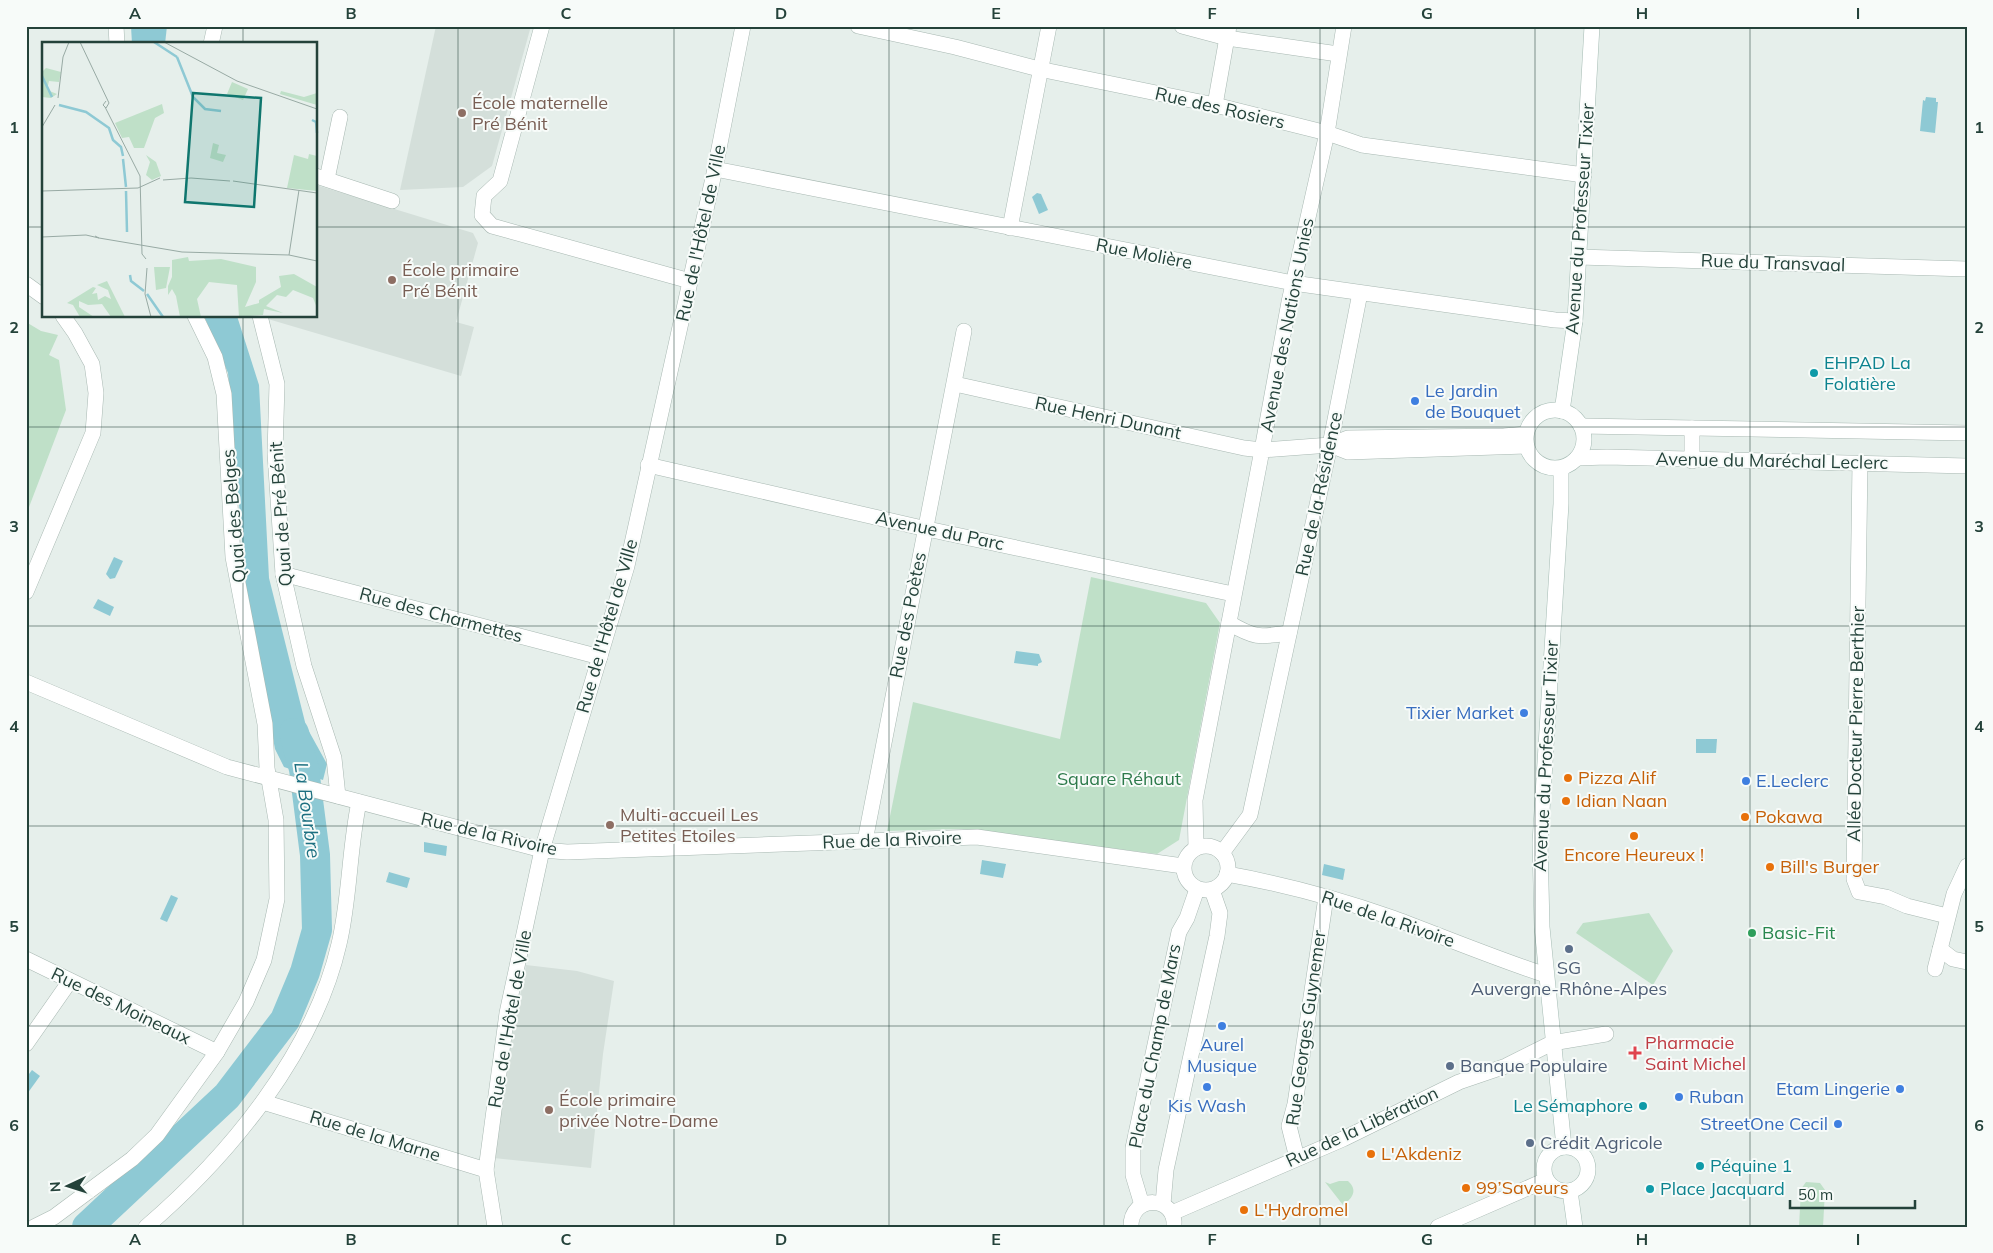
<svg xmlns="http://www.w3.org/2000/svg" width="1993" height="1253" viewBox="0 0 1993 1253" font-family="Mulish,sans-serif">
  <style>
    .built { fill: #d4dfda }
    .green { fill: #bfe0c8 }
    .water { fill: #8ec9d4 }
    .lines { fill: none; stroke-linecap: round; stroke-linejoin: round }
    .river { stroke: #8ec9d4; stroke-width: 30 }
    .minor-casing { stroke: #a8b8b2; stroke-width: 16 }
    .tertiary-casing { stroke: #a8b8b2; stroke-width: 16 }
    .secondary-casing { stroke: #a4bbb3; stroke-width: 16 }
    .minor { stroke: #fff; stroke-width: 15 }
    .tertiary { stroke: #fff; stroke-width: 15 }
    .secondary { stroke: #fff; stroke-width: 15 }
    .grid { fill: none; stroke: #24423a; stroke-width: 1; stroke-opacity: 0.55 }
    .education-dot { fill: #8d6e63; stroke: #f7fbf9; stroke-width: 2 }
    .culture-dot { fill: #0f9aa8; stroke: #f7fbf9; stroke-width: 2 }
    .shop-dot { fill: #3f7fe0; stroke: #f7fbf9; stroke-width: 2 }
    .food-dot { fill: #e8710a; stroke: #f7fbf9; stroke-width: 2 }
    .leisure-dot { fill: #2e9e5b; stroke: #f7fbf9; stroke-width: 2 }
    .service-dot { fill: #5c6f8a; stroke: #f7fbf9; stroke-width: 2 }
    .health-dot { fill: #e0444e; stroke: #f7fbf9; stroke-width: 2 }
    .labels { text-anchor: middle; stroke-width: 4; stroke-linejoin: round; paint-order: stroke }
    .education-label { font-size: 18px; fill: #785e54; stroke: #f7fbf9; text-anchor: start }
    .street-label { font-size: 18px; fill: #24423a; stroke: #f7fbf9 }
    .culture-label { font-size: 18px; fill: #0d838f; stroke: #f7fbf9; text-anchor: start }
    .shop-label { font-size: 18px; fill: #366cbe; stroke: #f7fbf9; text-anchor: start }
    .food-label { font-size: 18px; fill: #c56008; stroke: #f7fbf9; text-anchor: start }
    .park-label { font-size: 18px; fill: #2d7a4b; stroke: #f7fbf9 }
    .leisure-label { font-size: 18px; fill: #27864d; stroke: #f7fbf9; text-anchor: start }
    .service-label { font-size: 18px; fill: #4e5e75; stroke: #f7fbf9; text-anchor: start }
    .health-label { font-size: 18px; fill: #be3a42; stroke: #f7fbf9; text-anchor: start }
    .water-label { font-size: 19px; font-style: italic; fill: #1c6f80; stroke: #f7fbf9 }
    .inset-river { fill: none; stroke: #8ec9d4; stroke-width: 2.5 }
    .inset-road { fill: none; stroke: #98aaa4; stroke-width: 1 }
    .view { fill: #0f766e; fill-opacity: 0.15; stroke: #0f766e; stroke-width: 2.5 }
    .inset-edge { fill: none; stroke: #24423a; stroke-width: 2.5 }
    .neatline { fill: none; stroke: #24423a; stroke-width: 2 }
    .grid-label { font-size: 16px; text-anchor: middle; font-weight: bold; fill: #24423a }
  </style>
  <rect width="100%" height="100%" fill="#e6efeb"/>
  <g class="built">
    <polygon points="436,26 531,26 492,166 463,187 400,190"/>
    <polygon points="316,185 473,233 478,243 456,322 474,327 461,376 268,319 267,316 316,316"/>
    <polygon points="526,965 577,971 614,981 603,1054 591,1168 494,1158 509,1053"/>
  </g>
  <g class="green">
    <polygon points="26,322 41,331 58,335 49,355 59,360 66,410 26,515"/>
    <polygon points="1091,577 1206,603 1220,623 1179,840 1157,854 962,829 887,831 913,702 1060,739"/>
    <polygon points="1649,913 1673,951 1653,985 1576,933 1583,923"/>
    <path d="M1339,1181H1348C1358,1190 1353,1198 1343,1205L1325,1182L1330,1184Z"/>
    <polygon points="1806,1182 1820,1183 1825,1190 1823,1227 1799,1227 1801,1189"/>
  </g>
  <g class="water">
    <polygon points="131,26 167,26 165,44 132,44"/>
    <polygon points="1926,97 1936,98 1936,102 1938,102 1935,133 1920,131 1923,100 1925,101"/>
    <polygon points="1037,193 1041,194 1048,210 1039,214 1032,197"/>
    <polygon points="204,316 237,316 259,385 269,578 306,726 327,764 323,780 284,767 275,749 247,599 228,373"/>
    <polygon points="114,557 123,561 115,578 110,579 106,574"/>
    <polygon points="98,599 114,607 110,616 93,608"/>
    <polygon points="1016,651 1039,654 1042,662 1038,664 1038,666 1014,663"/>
    <polygon points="1696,739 1717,739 1716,753 1696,753"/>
    <polygon points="424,842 447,846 446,856 424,852"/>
    <polygon points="982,860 1006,864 1003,878 980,874"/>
    <polygon points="1324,864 1345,869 1343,880 1322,875"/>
    <polygon points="389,872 410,878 407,888 386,882"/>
    <polygon points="171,895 178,898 167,922 160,919"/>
    <polygon points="32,1070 40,1076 27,1094 26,1078"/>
  </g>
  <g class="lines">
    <polyline class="river" points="87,1227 227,1096 285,1020 305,972 317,930 315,855 304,769 294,733"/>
    <g class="minor-casing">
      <g id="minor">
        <polyline points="116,26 117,44"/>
        <polyline points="542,26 500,181 484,196 482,215 492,226 690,281"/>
        <polyline points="858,26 955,47 1039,69 1215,105 1327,133 1362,145 1584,175"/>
        <polyline points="1182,26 1227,38 1338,54"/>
        <polyline points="211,44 215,26"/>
        <polyline points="1215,105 1229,26"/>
        <polyline points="715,169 1293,283 1555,320 1575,321"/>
        <polyline points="316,176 392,201"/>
        <polyline points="327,179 340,117"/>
        <polyline points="1010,228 1049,26"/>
        <polyline points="1579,257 1967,269"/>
        <polyline points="260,316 277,384 275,453 283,574 304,666 334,758 338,796"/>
        <polyline points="955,384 1244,448 1262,450 1289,302 1327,133 1344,26"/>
        <polyline points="1330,445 1360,293"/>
        <polyline points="1860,463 1854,879 1859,892 1886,897 1907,906 1947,916"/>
        <polyline points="648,465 918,527 1233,594"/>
        <polyline points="283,574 600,657"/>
        <path d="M1229,623C1256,639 1260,637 1289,633"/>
        <polyline points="865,841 964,331"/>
        <polyline points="1940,949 1953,959 1967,962"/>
        <polyline points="26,959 217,1052"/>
        <polyline points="1935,969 1954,894 1967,866"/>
        <polyline points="1552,1043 1606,1034"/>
        <polyline points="26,1044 70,981"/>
        <polyline points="263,1102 486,1170"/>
        <polyline points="1297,1158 1289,1126 1295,1104 1326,897"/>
        <polyline points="34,1227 54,1217 132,1159 157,1135 217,1052 246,1002 264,960 277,899 276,820 267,768 265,724 233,557 224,394 215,357 195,316"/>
        <path d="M146,1227C229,1156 314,1053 339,944C350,898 349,849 359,802"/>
        <polyline points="495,1227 486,1170 507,1013 542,850 627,566 715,169 743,26"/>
        <polyline points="1438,1227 1546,1180"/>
      </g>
    </g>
    <g class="tertiary-casing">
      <g id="tertiary">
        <polyline points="26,284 44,297"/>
        <polyline points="1581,426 1967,433"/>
        <polyline points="1330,445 1348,452 1526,446"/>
        <polyline points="1577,458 1607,457 1967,466"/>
        <polyline points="1692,461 1692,428"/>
        <polyline points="26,592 93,433 96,393 92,364 75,333 63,316"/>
        <polyline points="26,682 227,767 542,850 567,852 977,837 1183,866"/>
        <circle cx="1206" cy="868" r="22"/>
        <polyline points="1196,848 1195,800 1262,450 1330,445 1348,438 1504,436 1526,434"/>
        <polyline points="1222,853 1250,815 1330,445"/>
        <path d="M1227,874C1283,884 1339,899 1393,918C1444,937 1494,958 1546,975"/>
        <polyline points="1163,1204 1166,1170 1217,936 1220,913 1212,890"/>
        <polyline points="1142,1205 1133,1175 1133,1148 1179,932 1187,918 1197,889"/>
        <polyline points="1172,1213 1343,1139 1459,1082 1506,1066 1552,1043"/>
        <path d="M1131,1227C1130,1194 1177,1195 1174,1227"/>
      </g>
    </g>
    <g class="secondary-casing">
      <g id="secondary">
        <circle cx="1555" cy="439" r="29"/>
        <polyline points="1562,411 1575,321 1592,26"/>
        <polyline points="1561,468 1561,504 1540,843 1542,927 1564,1147"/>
        <circle cx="1566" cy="1169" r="22"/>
        <polyline points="1570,1191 1575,1227"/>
      </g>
    </g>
    <use href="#minor" class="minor"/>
    <use href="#tertiary" class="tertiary"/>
    <use href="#secondary" class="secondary"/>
  </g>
  <path class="grid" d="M243,26V44M458,26V1227M674,26V1227M889,26V1227M1104,26V1227M1320,26V1227M1535,26V1227M1750,26V1227M26,227H44M316,227H1967M243,316V1227M26,427H1967M26,626H1967M26,826H1967M26,1026H1967"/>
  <g class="education-dot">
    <circle cx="462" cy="113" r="5"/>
    <circle cx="392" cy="280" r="5"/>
    <circle cx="610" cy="825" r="5"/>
    <circle cx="549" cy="1110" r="5"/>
  </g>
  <g class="culture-dot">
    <circle cx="1814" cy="373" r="5"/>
    <circle cx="1643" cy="1106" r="5"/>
    <circle cx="1700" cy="1166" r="5"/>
    <circle cx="1650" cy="1189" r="5"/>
  </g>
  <g class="shop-dot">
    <circle cx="1415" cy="401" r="5"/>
    <circle cx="1524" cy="713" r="5"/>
    <circle cx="1746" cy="781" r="5"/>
    <circle cx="1222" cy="1026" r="5"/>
    <circle cx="1207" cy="1087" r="5"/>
    <circle cx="1900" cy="1089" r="5"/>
    <circle cx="1679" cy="1097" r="5"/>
    <circle cx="1838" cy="1124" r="5"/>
  </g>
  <g class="food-dot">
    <circle cx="1568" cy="778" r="5"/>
    <circle cx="1566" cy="801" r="5"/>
    <circle cx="1745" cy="817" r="5"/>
    <circle cx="1634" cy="836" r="5"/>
    <circle cx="1770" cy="867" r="5"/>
    <circle cx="1371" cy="1154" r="5"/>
    <circle cx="1466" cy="1188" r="5"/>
    <circle cx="1244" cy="1210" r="5"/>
  </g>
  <circle class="leisure-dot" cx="1752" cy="933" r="5"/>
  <g class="service-dot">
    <circle cx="1569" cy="949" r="5"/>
    <circle cx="1450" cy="1066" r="5"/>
    <circle cx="1530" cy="1143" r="5"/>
  </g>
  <path class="health-dot" d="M1632.5 1045.5h5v5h5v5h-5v5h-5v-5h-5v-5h5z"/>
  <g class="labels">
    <g class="education-label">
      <text x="472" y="109">École maternelle<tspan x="472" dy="21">Pré Bénit</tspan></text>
      <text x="402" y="276">École primaire<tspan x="402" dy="21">Pré Bénit</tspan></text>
      <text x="620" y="821">Multi-accueil Les<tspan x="620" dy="21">Petites Etoiles</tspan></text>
      <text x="559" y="1106">École primaire<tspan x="559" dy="21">privée Notre-Dame</tspan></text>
    </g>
    <g class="street-label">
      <text transform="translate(1220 108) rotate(13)" y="6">Rue des Rosiers</text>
      <text transform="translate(1580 219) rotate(-86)" y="6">Avenue du Professeur Tixier</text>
      <text transform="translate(701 233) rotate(-78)" y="6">Rue de l'Hôtel de Ville</text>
      <text transform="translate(1144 254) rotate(11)" y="6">Rue Molière</text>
      <text transform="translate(1773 263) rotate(2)" y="6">Rue du Transvaal</text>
      <text transform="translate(1287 325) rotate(-79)" y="6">Avenue des Nations Unies</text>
      <text transform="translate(1108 418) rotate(12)" y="6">Rue Henri Dunant</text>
      <text transform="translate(1772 461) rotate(1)" y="6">Avenue du Maréchal Leclerc</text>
      <text transform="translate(1319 494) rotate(-78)" y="6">Rue de la Résidence</text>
      <text transform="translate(281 514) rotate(-94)" y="6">Quai de Pré Bénit</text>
      <text transform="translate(234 516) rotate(-95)" y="6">Quai des Belges</text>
      <text transform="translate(940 531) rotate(12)" y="6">Avenue du Parc</text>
      <text transform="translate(441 615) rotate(15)" y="6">Rue des Charmettes</text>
      <text transform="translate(908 615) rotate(-79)" y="6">Rue des Poètes</text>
      <text transform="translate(607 626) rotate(-74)" y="6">Rue de l'Hôtel de Ville</text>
      <text transform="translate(1856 724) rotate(-89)" y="6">Allée Docteur Pierre Berthier</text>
      <text transform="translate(1546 756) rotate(-87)" y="6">Avenue du Professeur Tixier</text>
      <text transform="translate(489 834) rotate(13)" y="6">Rue de la Rivoire</text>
      <text transform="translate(892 840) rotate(-2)" y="6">Rue de la Rivoire</text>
      <text transform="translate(1388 919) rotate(19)" y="6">Rue de la Rivoire</text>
      <text transform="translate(121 1006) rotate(26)" y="6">Rue des Moineaux</text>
      <text transform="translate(510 1019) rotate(-80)" y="6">Rue de l'Hôtel de Ville</text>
      <text transform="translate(1306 1028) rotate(-82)" y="6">Rue Georges Guynemer</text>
      <text transform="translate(1155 1046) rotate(-79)" y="6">Place du Champ de Mars</text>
      <text transform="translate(1362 1127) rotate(-25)" y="6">Rue de la Libération</text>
      <text transform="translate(375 1136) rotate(17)" y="6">Rue de la Marne</text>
    </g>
    <g class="culture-label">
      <text x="1824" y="369">EHPAD La<tspan x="1824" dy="21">Folatière</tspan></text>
      <text x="1633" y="1112" text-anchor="end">Le Sémaphore</text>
      <text x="1710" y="1172">Péquine 1</text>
      <text x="1660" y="1195">Place Jacquard</text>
    </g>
    <g class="shop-label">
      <text x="1425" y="397">Le Jardin<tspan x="1425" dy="21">de Bouquet</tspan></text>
      <text x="1514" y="719" text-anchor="end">Tixier Market</text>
      <text x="1756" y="787">E.Leclerc</text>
      <text x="1222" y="1051" text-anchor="middle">Aurel<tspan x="1222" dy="21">Musique</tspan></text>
      <text x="1890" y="1095" text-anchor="end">Etam Lingerie</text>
      <text x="1689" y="1103">Ruban</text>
      <text x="1207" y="1112" text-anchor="middle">Kis Wash</text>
      <text x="1828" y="1130" text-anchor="end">StreetOne Cecil</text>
    </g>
    <g class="food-label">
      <text x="1578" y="784">Pizza Alif</text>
      <text x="1576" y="807">Idian Naan</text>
      <text x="1755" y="823">Pokawa</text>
      <text x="1634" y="861" text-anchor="middle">Encore Heureux !</text>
      <text x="1780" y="873">Bill's Burger</text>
      <text x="1381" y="1160">L'Akdeniz</text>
      <text x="1476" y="1194">99’Saveurs</text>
      <text x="1254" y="1216">L'Hydromel</text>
    </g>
    <g class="park-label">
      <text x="1119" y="785">Square Réhaut</text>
    </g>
    <g class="leisure-label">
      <text x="1762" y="939">Basic-Fit</text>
    </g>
    <g class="service-label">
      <text x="1569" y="974" text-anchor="middle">SG<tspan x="1569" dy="21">Auvergne-Rhône-Alpes</tspan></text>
      <text x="1460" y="1072">Banque Populaire</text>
      <text x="1540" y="1149">Crédit Agricole</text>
    </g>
    <g class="health-label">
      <text x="1645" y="1049">Pharmacie<tspan x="1645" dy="21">Saint Michel</tspan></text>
    </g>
    <g class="water-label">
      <text transform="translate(308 810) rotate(82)" y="7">La Bourbre</text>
    </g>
  </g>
  <g transform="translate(42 42)">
    <rect width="275" height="275" fill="#e6efeb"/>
    <path d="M4,26L19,30L17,40L7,39L5,48L15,52L9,56L0,55V30ZM190,40L206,47L201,58L185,52ZM239,49L262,55L275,51V63L238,52ZM120,62L122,71L113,76L102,106H92L87,95L80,96L73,81ZM171,101L177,103L175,111L184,113L181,120L168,116ZM267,112L275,114V149L245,146L252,113L266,117ZM104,113L114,120L119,134L110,138L104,133L108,120ZM146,215L147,219L179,217L214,225V240L203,265L217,261V258L239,245L237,234L252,232L275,245V266L271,256L251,248L244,255L235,253L224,264L241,271L222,267L221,273L197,275L195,243L167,240L155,257L159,275H138L134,254L130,247L126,253V244L130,235V218ZM112,225H128L124,246L114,248ZM65,239L83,275H69L60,262L46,263L37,259V265L52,275H38L31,263L25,261L51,245L54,246L50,252L55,251L56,258L63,254L69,257L66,248L55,243Z" fill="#bfe0c8"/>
    <path class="inset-river" d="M112,0L135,15M135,15L151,55L163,67L179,69M0,34L10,55M17,63L44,70L67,86L71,98L79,105L81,114M270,78L274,80L275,91M81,117L84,145M84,149L85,190M88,233L89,239L102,249M105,252L121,275"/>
    <path class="inset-road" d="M38,0L67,61L64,66L61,63L64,59M122,0L195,39L275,67M16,56L21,15L27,0M63,65L98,134L100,212L104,217M0,85L13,63M121,138L149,136L188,139M191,139L275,151M0,149L96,146L118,136M0,195L44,193L57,196L53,194M57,196L140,210L247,213L275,219M247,213L257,148M105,226L103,252L109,275"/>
    <path class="view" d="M151,51L219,56L212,165L143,160Z"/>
    <rect width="275" height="275" class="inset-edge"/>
  </g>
  <rect width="1993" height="1253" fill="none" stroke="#f7fbf9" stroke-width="55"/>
  <g transform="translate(68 1186) rotate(266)" stroke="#f7fbf9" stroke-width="4" paint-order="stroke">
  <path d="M0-4L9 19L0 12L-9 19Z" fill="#24423a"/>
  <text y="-8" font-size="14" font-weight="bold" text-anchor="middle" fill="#24423a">N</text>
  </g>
  <path d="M1790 1200v8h125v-8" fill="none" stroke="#24423a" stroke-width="2.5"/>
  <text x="1798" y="1200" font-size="15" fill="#24423a" stroke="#f7fbf9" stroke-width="4" paint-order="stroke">50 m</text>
  <rect x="28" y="28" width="1938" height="1198" class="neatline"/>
  <g class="grid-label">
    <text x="135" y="19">A</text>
    <text x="351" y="19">B</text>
    <text x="566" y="19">C</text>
    <text x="781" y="19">D</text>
    <text x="996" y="19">E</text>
    <text x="1212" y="19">F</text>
    <text x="1427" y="19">G</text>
    <text x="1642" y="19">H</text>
    <text x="1858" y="19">I</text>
    <text x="14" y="133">1</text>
    <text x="1979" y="133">1</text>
    <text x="14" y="333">2</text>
    <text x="1979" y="333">2</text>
    <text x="14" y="532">3</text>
    <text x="1979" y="532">3</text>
    <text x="14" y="732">4</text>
    <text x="1979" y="732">4</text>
    <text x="14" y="932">5</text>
    <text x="1979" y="932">5</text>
    <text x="14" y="1131">6</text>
    <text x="1979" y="1131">6</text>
    <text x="135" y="1245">A</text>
    <text x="351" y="1245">B</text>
    <text x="566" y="1245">C</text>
    <text x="781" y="1245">D</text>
    <text x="996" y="1245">E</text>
    <text x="1212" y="1245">F</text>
    <text x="1427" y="1245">G</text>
    <text x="1642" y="1245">H</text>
    <text x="1858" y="1245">I</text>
  </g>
</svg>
